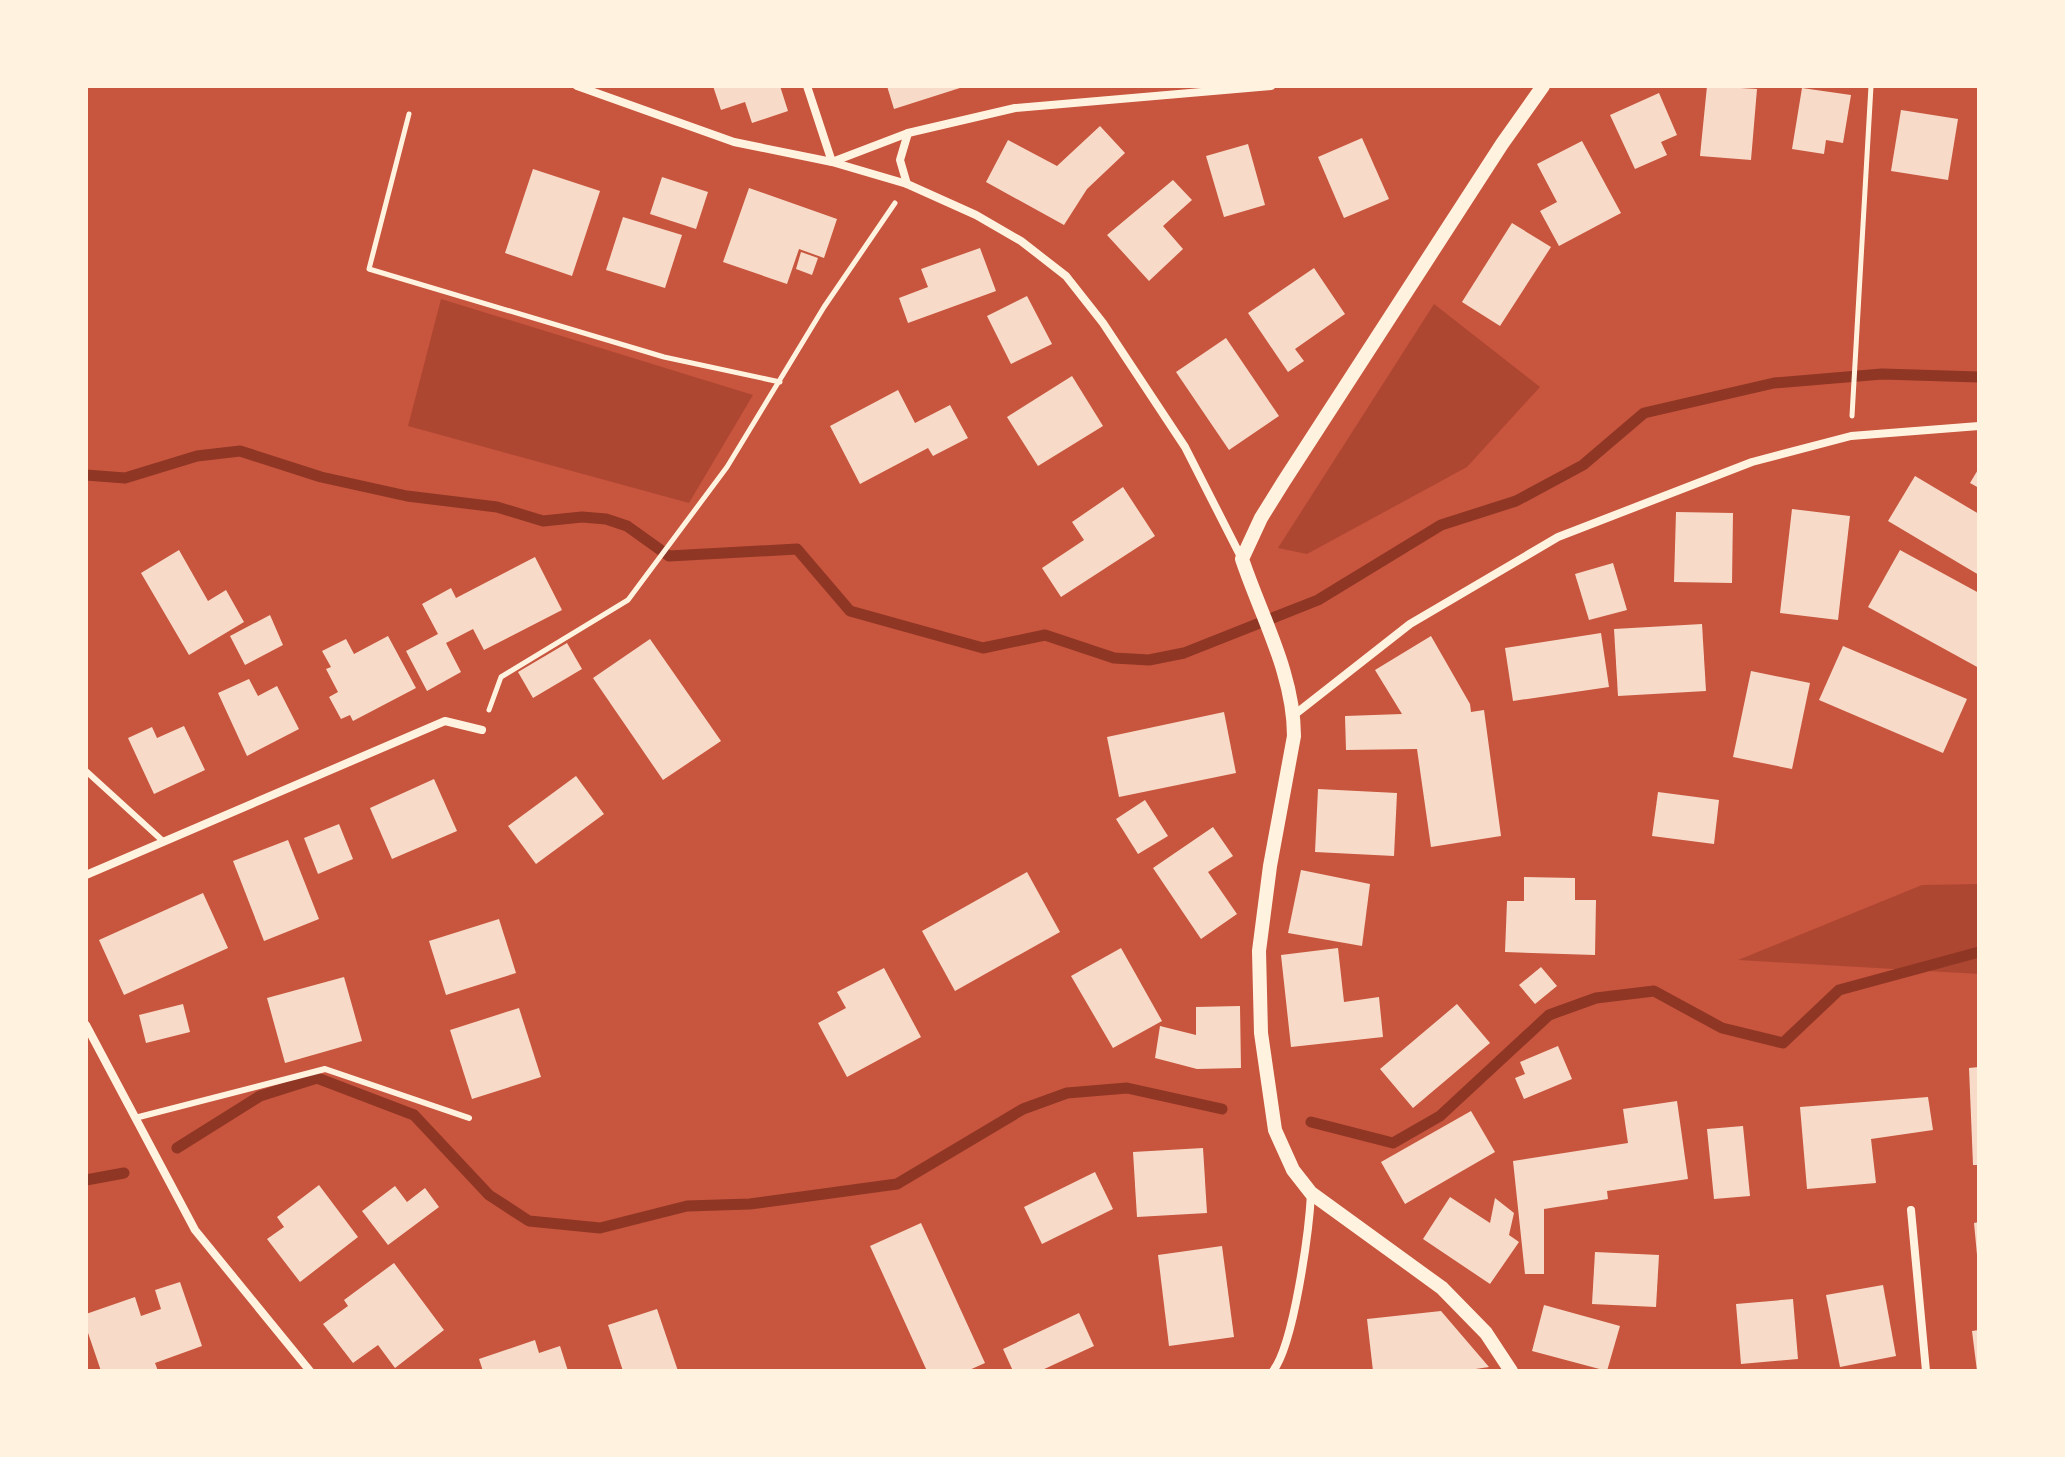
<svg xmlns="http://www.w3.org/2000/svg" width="2065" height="1457" viewBox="0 0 2065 1457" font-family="'Nunito Sans',sans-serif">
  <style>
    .green { fill: #ae4732 }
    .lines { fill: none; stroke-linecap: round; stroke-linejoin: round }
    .stream { stroke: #8f3625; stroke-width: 11 }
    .building { fill: #f7dbc8 }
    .path { stroke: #fff3e0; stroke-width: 5 }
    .service { stroke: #fff3e0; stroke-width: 6 }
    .minor { stroke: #fff3e0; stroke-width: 8 }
    .tertiary { stroke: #fff3e0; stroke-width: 14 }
  </style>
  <rect width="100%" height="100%" fill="#c8553d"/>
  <g class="green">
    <polygon points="441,299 753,395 689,503 408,426"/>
    <polygon points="1434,304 1540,387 1467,467 1307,554 1278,548"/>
    <polygon points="1979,884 1979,974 1738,960 1922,885"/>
  </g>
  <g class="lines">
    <g class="stream">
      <polyline points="86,475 125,478 197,456 240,451 321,477 407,496 497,507 543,521 582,517 606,519 627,526 669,556 797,549 850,611 983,648 1045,635 1114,658 1149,660 1184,653 1318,600 1441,525 1516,501 1583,465 1644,413 1774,383 1882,374 1979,377"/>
      <polyline points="1311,1122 1393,1143 1440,1116 1549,1015 1596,998 1654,991 1722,1028 1783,1043 1839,990 1979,952"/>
      <polyline points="177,1148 260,1096 317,1078 414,1115 489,1195 529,1221 600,1228 687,1206 750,1204 897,1184 1023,1109 1067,1093 1127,1088 1222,1109"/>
      <polyline points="86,1180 124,1173"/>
    </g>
  </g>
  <g class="building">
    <polygon points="713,86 780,86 788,111 752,123 745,102 721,110"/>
    <polygon points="887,86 963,86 963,87 894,109"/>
    <polygon points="1707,86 1757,89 1751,160 1700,156"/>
    <polygon points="1802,88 1851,95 1843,143 1826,140 1824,154 1792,149"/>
    <polygon points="1659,93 1677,135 1661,142 1667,155 1635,169 1610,115"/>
    <polygon points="1901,110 1958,119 1948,180 1891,171"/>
    <polygon points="1100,126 1125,153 1087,189 1064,225 986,182 1008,140 1057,166"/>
    <polygon points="1362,138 1389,199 1344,218 1318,157"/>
    <polygon points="1582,141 1621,213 1559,246 1540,211 1557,202 1537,164"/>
    <polygon points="1248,144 1265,205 1224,217 1206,156"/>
    <polygon points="533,169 600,191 572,276 505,253"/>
    <polygon points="662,177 708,192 696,229 650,214"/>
    <polygon points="1173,180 1192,200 1163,226 1183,249 1149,281 1107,235"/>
    <polygon points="749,188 837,219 824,258 799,249 787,284 723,262"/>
    <polygon points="623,217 682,235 665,288 606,270"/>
    <polygon points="1512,223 1551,247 1500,326 1462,302"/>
    <polygon points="980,248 996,291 908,323 899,298 928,287 921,269"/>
    <polygon points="801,252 818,258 812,275 796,269"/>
    <polygon points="1314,268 1345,314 1295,349 1304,361 1288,372 1248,313"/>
    <polygon points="1027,296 1052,344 1011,364 987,316"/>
    <polygon points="1226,338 1279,416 1229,450 1176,372"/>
    <polygon points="1072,376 1103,426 1038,466 1007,417"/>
    <polygon points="898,390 915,423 950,405 968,438 933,456 928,448 860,484 830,426"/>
    <polygon points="1979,468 1979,488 1970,483"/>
    <polygon points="1915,476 1979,514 1979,575 1888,521"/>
    <polygon points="1123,487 1155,536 1061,597 1042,568 1084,540 1072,522"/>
    <polygon points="1792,509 1850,516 1838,620 1780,613"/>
    <polygon points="1676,512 1733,513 1732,583 1674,582"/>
    <polygon points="179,550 208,601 226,590 244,622 189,655 141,573"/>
    <polygon points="1900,550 1979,593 1979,668 1868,607"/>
    <polygon points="535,557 562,610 484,650 473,629 446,643 461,672 427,691 406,651 438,634 422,604 451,588 456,598"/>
    <polygon points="1613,563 1627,610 1589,620 1575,574"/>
    <polygon points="270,615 283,645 245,665 230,636"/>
    <polygon points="1702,624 1706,691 1618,696 1614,629"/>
    <polygon points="1601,633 1609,687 1513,701 1505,648"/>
    <polygon points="388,636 416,688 353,721 350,715 341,719 329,697 338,692 326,669 331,667 322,651 346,639 354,654"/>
    <polygon points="1431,636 1470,704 1471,712 1484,710 1501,836 1431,847 1417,749 1346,750 1345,716 1402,714 1375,670"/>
    <polygon points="650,639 721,741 663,780 593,678"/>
    <polygon points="567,643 582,669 533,698 518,672"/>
    <polygon points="1843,646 1967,699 1943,753 1819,700"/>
    <polygon points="1751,671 1810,683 1792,769 1733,757"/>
    <polygon points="249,679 258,696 277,686 299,729 247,756 218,693"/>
    <polygon points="1224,712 1236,773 1119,797 1107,737"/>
    <polygon points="184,726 205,770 154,794 128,738 152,727 157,738"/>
    <polygon points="576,776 604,814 536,864 508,826"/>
    <polygon points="434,779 457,831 392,859 370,808"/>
    <polygon points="1318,789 1397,793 1394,856 1315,852"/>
    <polygon points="1658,792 1719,800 1714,844 1652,836"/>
    <polygon points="1145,800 1168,836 1138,854 1116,819"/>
    <polygon points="339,824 353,859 318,874 304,838"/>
    <polygon points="1213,827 1233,856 1208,872 1237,914 1201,939 1153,868"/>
    <polygon points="288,840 319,919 264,941 233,861"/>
    <polygon points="1301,870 1370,884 1362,946 1288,933"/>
    <polygon points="1027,872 1060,932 955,991 922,931"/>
    <polygon points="1524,877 1575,878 1575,900 1596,900 1595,955 1505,952 1507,901 1524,901"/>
    <polygon points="203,893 228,948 124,995 99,940"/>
    <polygon points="499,919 516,973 446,995 429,941"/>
    <polygon points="1121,948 1162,1021 1113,1048 1071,976"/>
    <polygon points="1338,948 1344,1002 1379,997 1383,1037 1291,1047 1281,955"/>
    <polygon points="1541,967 1557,986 1535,1004 1519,985"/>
    <polygon points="884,968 921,1037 847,1077 818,1023 846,1008 837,992"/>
    <polygon points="344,977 362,1041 285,1063 267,998"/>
    <polygon points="183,1004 190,1032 146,1043 139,1015"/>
    <polygon points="1457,1004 1490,1043 1413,1108 1380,1069"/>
    <polygon points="1240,1006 1241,1068 1197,1069 1155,1058 1160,1026 1196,1035 1196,1007"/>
    <polygon points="519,1008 541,1077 472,1099 450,1030"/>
    <polygon points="1558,1046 1572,1079 1524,1099 1515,1078 1525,1074 1520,1062"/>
    <polygon points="1979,1067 1979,1165 1973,1165 1969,1068"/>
    <polygon points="1928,1097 1933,1130 1871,1139 1876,1183 1807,1189 1800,1107"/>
    <polygon points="1677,1101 1688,1179 1607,1191 1608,1199 1544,1209 1544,1274 1525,1274 1513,1161 1628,1143 1623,1109"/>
    <polygon points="1471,1111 1495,1152 1405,1204 1381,1162"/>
    <polygon points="1743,1126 1750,1196 1714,1199 1707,1129"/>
    <polygon points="1203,1148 1207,1213 1137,1217 1133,1152"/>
    <polygon points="1095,1172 1113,1209 1042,1244 1024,1207"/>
    <polygon points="319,1185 358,1237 300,1282 267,1239 284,1227 277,1217"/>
    <polygon points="395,1186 407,1202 425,1188 439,1207 388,1245 362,1211"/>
    <polygon points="1450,1197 1490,1223 1495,1198 1514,1213 1509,1235 1519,1242 1490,1284 1423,1239"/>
    <polygon points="1979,1222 1979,1255 1977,1255 1974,1223"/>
    <polygon points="921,1223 985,1363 967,1371 927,1371 870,1246"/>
    <polygon points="1222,1246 1234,1337 1169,1346 1158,1255"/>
    <polygon points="1595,1252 1659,1255 1656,1307 1592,1304"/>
    <polygon points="394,1263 444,1330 395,1368 378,1345 353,1363 323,1324 348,1306 344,1300"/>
    <polygon points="180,1282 202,1346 155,1363 158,1371 101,1371 86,1327 86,1314 135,1297 141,1316 161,1309 155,1290"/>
    <polygon points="1883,1285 1896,1356 1840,1367 1826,1295"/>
    <polygon points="1793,1299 1798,1359 1741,1364 1736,1304"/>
    <polygon points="1544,1305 1620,1326 1607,1371 1532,1351"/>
    <polygon points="657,1309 678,1371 623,1371 608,1325"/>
    <polygon points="1441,1311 1489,1367 1462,1371 1373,1371 1367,1319"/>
    <polygon points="1079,1313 1094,1346 1040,1371 1013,1371 1003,1349"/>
    <polygon points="1979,1330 1979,1371 1977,1371 1972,1331"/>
    <polygon points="535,1340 539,1353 560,1346 568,1371 483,1371 479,1359"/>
  </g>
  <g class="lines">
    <g class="path">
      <polyline points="409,114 369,269 664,357 780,382"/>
      <polyline points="1852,416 1871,86"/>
      <polyline points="489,710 501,677 628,600 727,467 824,307 895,203"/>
    </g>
    <g class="service">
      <polyline points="86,771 164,842"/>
      <polyline points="135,1118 325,1069 469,1118"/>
    </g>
    <g class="minor">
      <polyline points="577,86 734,142 832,162 907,184 976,215 1021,241 1066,276 1103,323 1185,447 1242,559"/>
      <polyline points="807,86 832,162 908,133 1015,108 1271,86"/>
      <polyline points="907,184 900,160 908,133"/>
      <polyline points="1294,715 1410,624 1558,537 1752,462 1851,436 1979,426"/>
      <polyline points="86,875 445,721 482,730"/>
      <polyline points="86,1025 195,1230 310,1371"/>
      <polyline points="1911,1210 1926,1371"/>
      <path d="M1273,1371C1294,1344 1309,1231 1311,1194"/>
    </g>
    <path class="tertiary" d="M1511,1371L1486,1333L1442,1288L1311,1193L1293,1170L1275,1130L1261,1033L1259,951L1270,866L1294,736C1294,674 1261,616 1242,559L1261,518L1284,481L1502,144L1543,86"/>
  </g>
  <rect width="2065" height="1457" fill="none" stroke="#fff3e0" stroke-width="176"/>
</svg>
